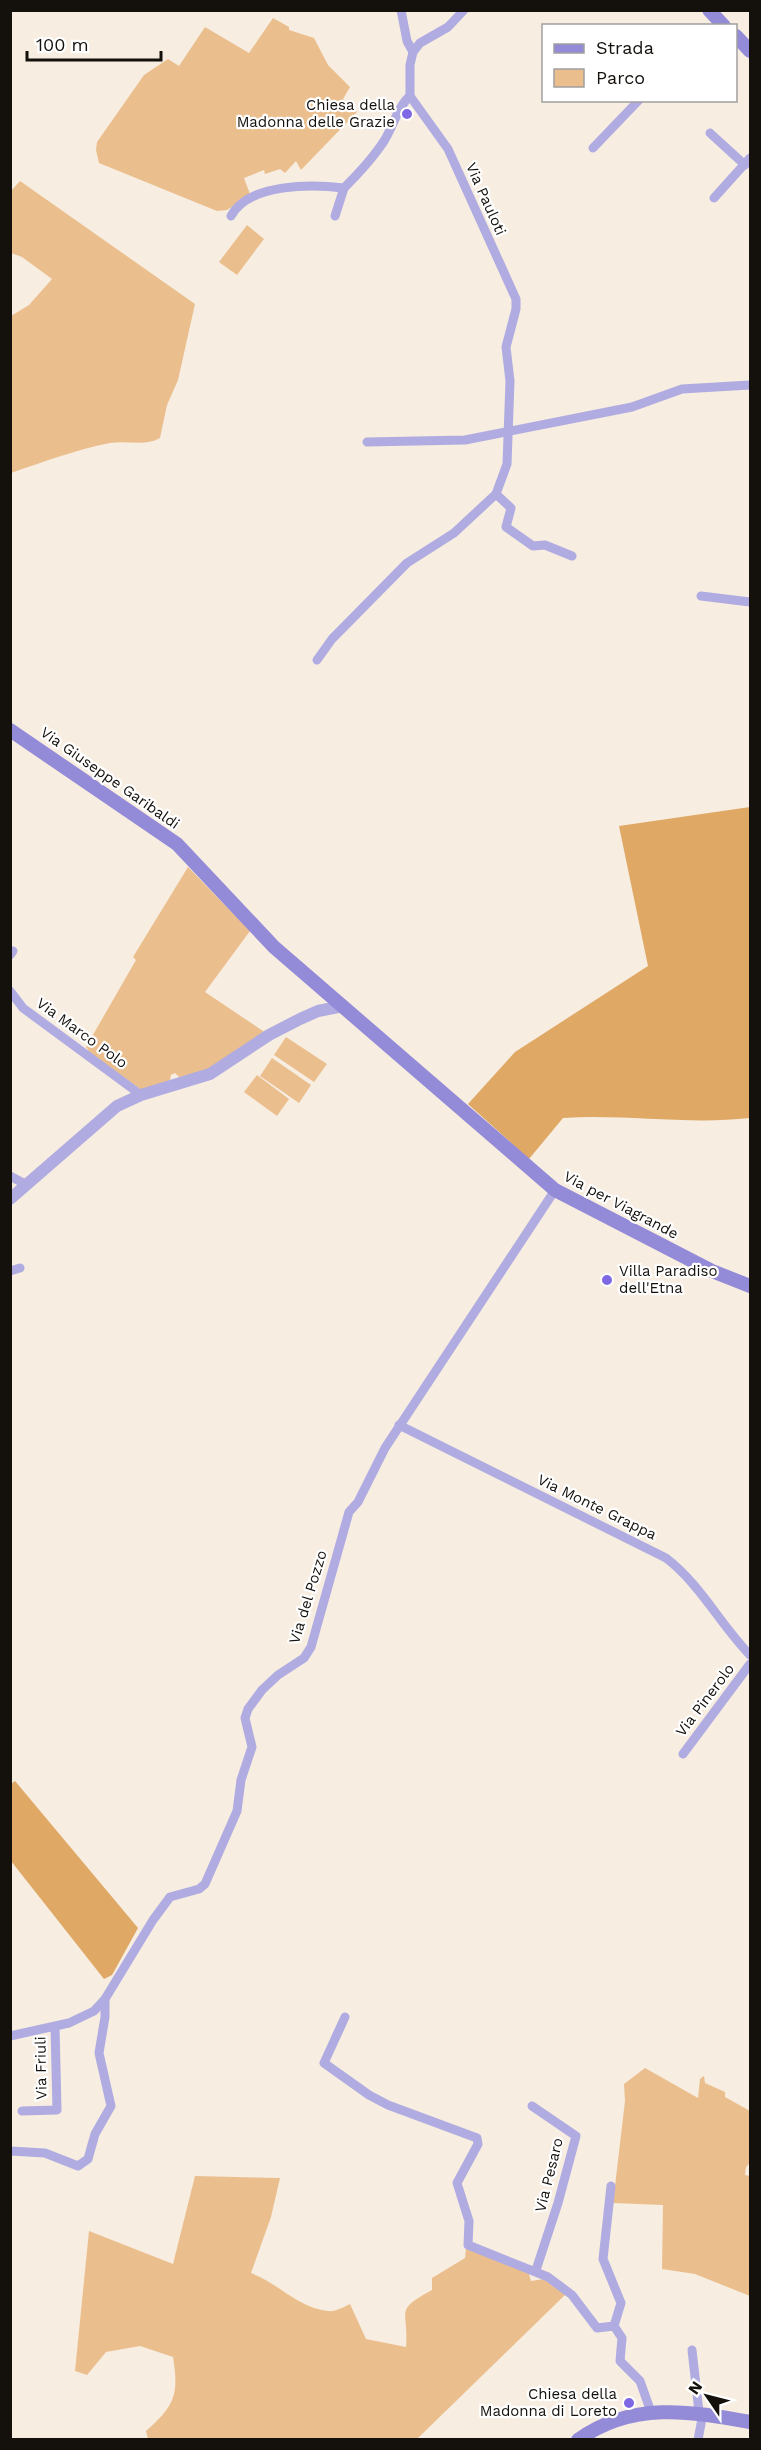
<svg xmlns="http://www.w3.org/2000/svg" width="761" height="2450" viewBox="0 0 761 2450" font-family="'Work Sans',sans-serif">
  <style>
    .green { fill: #ebbf8d }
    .forest { fill: #dfa864 }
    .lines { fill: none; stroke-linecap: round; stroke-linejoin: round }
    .minor { stroke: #b0ace1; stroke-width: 9 }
    .tertiary { stroke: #b0ace1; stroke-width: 12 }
    .secondary { stroke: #938ad8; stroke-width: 14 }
    .poi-dot { fill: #7e68e3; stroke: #fff; stroke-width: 2 }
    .labels { text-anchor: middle; stroke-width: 4.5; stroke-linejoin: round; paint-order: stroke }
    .poi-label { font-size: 15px; fill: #14100c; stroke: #fff; text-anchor: end }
    .street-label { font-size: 15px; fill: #14100c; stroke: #fff }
  </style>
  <rect width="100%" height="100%" fill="#f7ede1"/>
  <g class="green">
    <polygon points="273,18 289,27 289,30 314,38 328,65 350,87 343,99 357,112 301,170 296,161 285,173 280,169 265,174 264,170 244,178 250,194 227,210 217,211 99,163 96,150 97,142 144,75 168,59 179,66 205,27 249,53"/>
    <path d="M20,181L195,304L178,380L167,405L160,438C144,447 127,440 110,443C75,450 43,462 11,473V316L29,305L52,279L22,257L11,253V191Z"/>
    <polygon points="247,225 264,239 237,275 219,262"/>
    <polygon points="188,867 250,931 205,992 266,1033 209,1071 179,1077 175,1073 171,1075 170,1080 143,1091 90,1053 86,1047 136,960 133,957"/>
    <polygon points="286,1037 327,1064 314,1082 274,1055"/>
    <polygon points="272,1058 311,1085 299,1103 260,1076"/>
    <polygon points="257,1075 289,1099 277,1116 244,1092"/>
    <polygon points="645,2068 698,2098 700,2079 704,2076 705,2083 725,2092 725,2097 750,2111 750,2163 746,2167 745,2175 750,2176 750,2296 695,2274 662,2269 663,2205 613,2203 625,2101 624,2084"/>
    <path d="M195,2176L280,2178L271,2217L251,2273C278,2283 298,2308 328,2311C335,2312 344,2307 350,2304L366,2339L406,2347C409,2310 393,2311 432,2290V2278L465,2258L466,2248L528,2271L531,2281L544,2279L567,2293L417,2439H148L146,2431C175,2406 179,2394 173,2357L140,2346L106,2352L87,2375L75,2371L89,2231L173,2264Z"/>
  </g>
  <g class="forest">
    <path d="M750,807V1118C689,1125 625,1114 563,1118L529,1159L468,1104L515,1052L648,966L619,826Z"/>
    <polygon points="15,1781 138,1928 112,1975 104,1979 11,1861 11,1784"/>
  </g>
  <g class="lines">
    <g class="minor">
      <polyline points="401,10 407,41 413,52"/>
      <polyline points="710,133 745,165"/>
      <polyline points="593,148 639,100"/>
      <polyline points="714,198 750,158"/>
      <path d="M231,216C249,183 312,184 344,188C359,173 373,158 384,141C393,127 398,106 410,96"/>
      <polyline points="335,216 344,188"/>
      <polyline points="367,442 465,440 632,407 682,389 750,385"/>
      <polyline points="496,494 511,508 506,527 533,546 545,545 572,556"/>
      <polyline points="701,596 750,602"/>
      <polyline points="317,660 332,639 407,563 454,533 496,494 507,464 510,381 506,347 516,309 516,299 448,149 410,96 410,65 413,52 420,43 448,27 464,10"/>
      <polyline points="10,955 13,951"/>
      <polyline points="10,991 23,1008 141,1095"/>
      <polyline points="10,1176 27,1185"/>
      <polyline points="10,1271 20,1268"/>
      <path d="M399,1425L666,1558C700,1584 720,1624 750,1655"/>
      <polyline points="683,1754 750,1664"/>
      <polyline points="345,2017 324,2063 369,2095 388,2105 477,2138 478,2144 457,2183 469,2221 468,2245 548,2277 572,2295 597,2328 614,2326 622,2338 620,2361 640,2381 651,2412"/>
      <polyline points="10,2036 69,2023 94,2011 105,1999 153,1920 170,1897 199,1889 205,1884 237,1811 241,1780 252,1747 245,1718 248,1709 262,1690 278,1675 304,1658 311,1647 349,1512 358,1502 385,1448 555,1190"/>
      <polyline points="532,2106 576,2136 558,2203 536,2270"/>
      <polyline points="22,2111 57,2110 55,2027"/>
      <polyline points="10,2151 45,2153 78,2166 88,2159 95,2134 111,2106 99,2053 105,2017 105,1999"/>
      <polyline points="611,2186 603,2259 621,2303 614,2326"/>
      <polyline points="692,2350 699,2412"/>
      <polyline points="698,2440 703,2413"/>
    </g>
    <polyline class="tertiary" points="10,1199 117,1106 141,1095 210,1074 269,1035 300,1019 318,1011 343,1006"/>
    <g class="secondary">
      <polyline points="709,10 724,26"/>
      <polyline points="736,36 750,51"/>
      <polyline points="10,730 177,844 274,947 555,1190 712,1271 750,1286"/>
      <path d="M578,2440C632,2401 690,2411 750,2422"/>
    </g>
  </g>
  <g class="poi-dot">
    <circle cx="407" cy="114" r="6"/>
    <circle cx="607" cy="1280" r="6"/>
    <circle cx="629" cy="2403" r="6"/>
  </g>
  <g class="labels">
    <g class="poi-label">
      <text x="395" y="110">Chiesa della<tspan x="395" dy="17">Madonna delle Grazie</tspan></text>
      <text x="619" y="1276" text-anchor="start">Villa Paradiso<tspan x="619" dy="17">dell'Etna</tspan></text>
      <text x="617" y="2399">Chiesa della<tspan x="617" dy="17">Madonna di Loreto</tspan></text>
    </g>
    <g class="street-label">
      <text transform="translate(486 199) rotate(66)" y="5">Via Pauloti</text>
      <text transform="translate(110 778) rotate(35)" y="5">Via Giuseppe Garibaldi</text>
      <text transform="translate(82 1033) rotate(36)" y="5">Via Marco Polo</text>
      <text transform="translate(621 1205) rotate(28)" y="5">Via per Viagrande</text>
      <text transform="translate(597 1507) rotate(26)" y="5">Via Monte Grappa</text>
      <text transform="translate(308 1597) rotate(-73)" y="5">Via del Pozzo</text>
      <text transform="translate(705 1700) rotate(-53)" y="5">Via Pinerolo</text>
      <text transform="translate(41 2068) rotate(-91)" y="5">Via Friuli</text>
      <text transform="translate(549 2175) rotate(-76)" y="5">Via Pesaro</text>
    </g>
  </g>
  <rect width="761" height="2450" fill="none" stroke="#14100c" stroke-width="24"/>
  <rect x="542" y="24" width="195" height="78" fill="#ffffff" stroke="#a19f9e" stroke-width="1.5"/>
  <rect x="554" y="44" width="30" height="9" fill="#938ad8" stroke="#a19f9e" stroke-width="1.5"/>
  <text x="596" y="54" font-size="18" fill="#14100c">Strada</text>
  <rect x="554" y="69" width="30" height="18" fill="#ebbf8d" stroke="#a19f9e" stroke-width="1.5"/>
  <text x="596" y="84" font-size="18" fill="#14100c">Parco</text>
  <g transform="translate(707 2396) rotate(305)" stroke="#ffffff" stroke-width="4.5" paint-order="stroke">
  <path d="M0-4.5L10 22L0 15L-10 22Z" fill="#14100c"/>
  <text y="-9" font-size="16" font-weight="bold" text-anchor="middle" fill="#14100c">N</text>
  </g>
  <path d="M27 51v9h134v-9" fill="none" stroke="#14100c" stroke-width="3"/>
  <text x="36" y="51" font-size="18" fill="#14100c" stroke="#ffffff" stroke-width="4.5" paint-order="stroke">100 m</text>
</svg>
